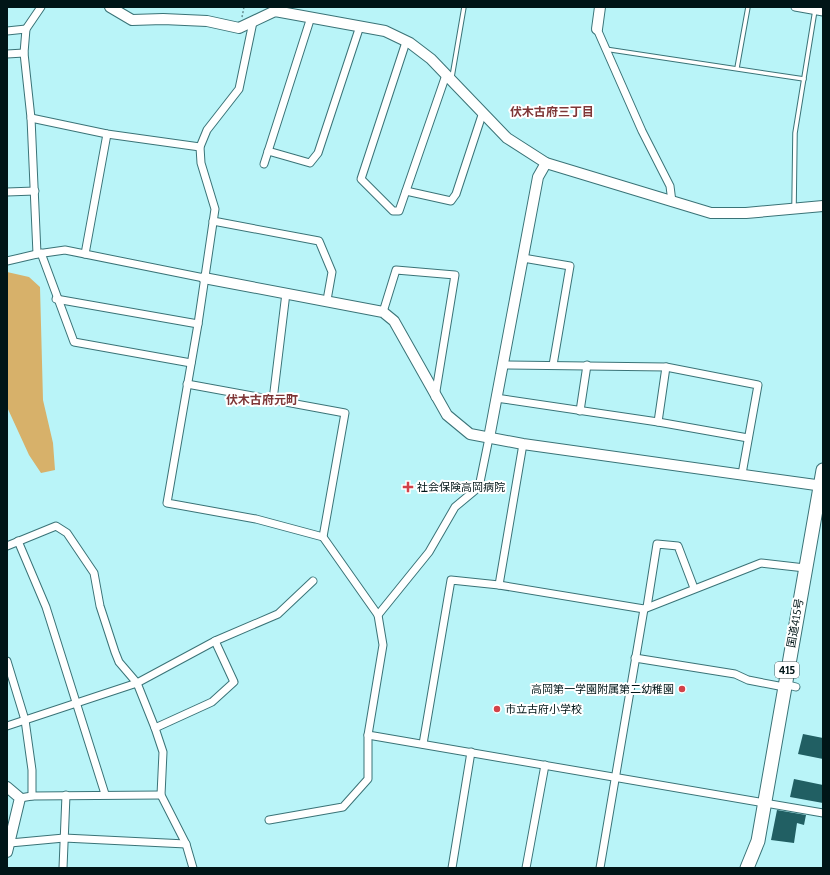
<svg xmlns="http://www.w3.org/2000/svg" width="830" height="875" viewBox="0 0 830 875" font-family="Bitter,'Noto Sans JP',serif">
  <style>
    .green { fill: #d7b16a }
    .building { fill: #215f63 }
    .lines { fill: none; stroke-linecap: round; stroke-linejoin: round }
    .lane-casing { stroke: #3a7377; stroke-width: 5.5 }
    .street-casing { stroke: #3a7377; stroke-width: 9 }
    .secondary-casing { stroke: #3a7377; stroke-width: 12 }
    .highway-casing { stroke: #3a7377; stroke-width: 15 }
    .path { stroke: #669093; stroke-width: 1.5; stroke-dasharray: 2 2; stroke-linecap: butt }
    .lane { stroke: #fff; stroke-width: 3.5 }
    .street { stroke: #fff; stroke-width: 7 }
    .secondary { stroke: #fff; stroke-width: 10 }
    .highway { stroke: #fff; stroke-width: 13 }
    .poi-dot { fill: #d24249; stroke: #fff; stroke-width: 1.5 }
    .labels { text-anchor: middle; stroke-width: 4; stroke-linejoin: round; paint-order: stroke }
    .shield { fill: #fff; stroke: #4c5b5d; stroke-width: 1 }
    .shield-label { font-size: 10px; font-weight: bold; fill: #001517 }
    .poi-label { font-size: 11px; fill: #001517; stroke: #fff; text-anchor: start }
    .street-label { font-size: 11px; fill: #001517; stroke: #fff }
    .neighbourhood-label { font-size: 12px; font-weight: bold; fill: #7f3737; stroke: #fff }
  </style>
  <rect width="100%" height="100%" fill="#b9f4f8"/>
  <polygon class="green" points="7,272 29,277 40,287 43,400 53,443 55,470 41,473 29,455 7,407"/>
  <g class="building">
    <polygon points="803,734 823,738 823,759 798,754"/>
    <polygon points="794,779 823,785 823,803 790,797"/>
    <polygon points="777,810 806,815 804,825 797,823 794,843 771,840"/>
  </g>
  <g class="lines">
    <g class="lane-casing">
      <g id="lane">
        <polyline points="605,49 804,79"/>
        <polyline points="737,68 748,7"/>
        <polyline points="452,77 464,7"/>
        <polyline points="794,208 795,133 815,10"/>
      </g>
    </g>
    <g class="street-casing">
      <g id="street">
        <polyline points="795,7 823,12"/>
        <polyline points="253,22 239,89 207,130 200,147 201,163 215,209 198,324 167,503 256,519 323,537 378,615 383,645 368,735 368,779 343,807 269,820"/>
        <polyline points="597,29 642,131 670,186 672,202"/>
        <polyline points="7,31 26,29"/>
        <polyline points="406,42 361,179 393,211 399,211 446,75"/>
        <polyline points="7,54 24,53"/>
        <polyline points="31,118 107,134 200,147"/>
        <polyline points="268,151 310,163 318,153 360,26"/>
        <polyline points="264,164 311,17"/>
        <polyline points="406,191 451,201 456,194 483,112"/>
        <polyline points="7,192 35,191"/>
        <polyline points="213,221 319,241 332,272 327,300"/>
        <polyline points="41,253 74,342 191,363"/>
        <polyline points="37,254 31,118 24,53 26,29 41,7"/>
        <polyline points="85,254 107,134"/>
        <polyline points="523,258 570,266 553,365"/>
        <polyline points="7,261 37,254 65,250 204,278"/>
        <polyline points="56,299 198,324"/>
        <polyline points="383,312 396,270 455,275 435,397"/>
        <polyline points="503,365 666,367 758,385 742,474"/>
        <polyline points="187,384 345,413 323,537"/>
        <polyline points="496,398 658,422 748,438"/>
        <polyline points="273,400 286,293"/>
        <polyline points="580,411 587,365"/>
        <polyline points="658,422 666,367"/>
        <polyline points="18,541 46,607 105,794"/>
        <polyline points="7,546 56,526 67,533 94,573 100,606 115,652 119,662 137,683 155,728 163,752 161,795 186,844 193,868"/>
        <polyline points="499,585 523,444"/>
        <polyline points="647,607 657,544 678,546 694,588"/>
        <polyline points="378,615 429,552 455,507 479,487 489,438"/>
        <polyline points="635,658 735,674 748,680 784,687"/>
        <polyline points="7,661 25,720 32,770 32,796"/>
        <polyline points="784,684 796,687"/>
        <polyline points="7,726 137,683 215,641 278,614 313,581"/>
        <polyline points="155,728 212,702 234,682 215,641"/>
        <polyline points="368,735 823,813"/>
        <polyline points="423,744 451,580 499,585 644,609 761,563 805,568"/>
        <polyline points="20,798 32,796 161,795"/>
        <polyline points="10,843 64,838 186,844"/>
        <polyline points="63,868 66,795"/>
        <polyline points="452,868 471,752"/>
        <polyline points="526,868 545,765"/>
        <polyline points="600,868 644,609"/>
      </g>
    </g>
    <g class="secondary-casing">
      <g id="secondary">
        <polyline points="110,7 132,20 163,19 207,21 239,28 275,11 385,31 410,43 431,59 507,138 546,163 711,213 746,213 823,206"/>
        <polyline points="597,29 600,7"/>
        <polyline points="204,278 383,312 394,321 447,415 470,434 523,444 823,486"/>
        <polyline points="489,438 538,177 546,163"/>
        <polyline points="7,787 20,798 7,852"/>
      </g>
    </g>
    <g class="highway-casing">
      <polyline id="highway" points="747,868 758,841 823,470"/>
    </g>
    <polyline class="path" points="242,17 244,7"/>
    <use href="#lane" class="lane"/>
    <use href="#street" class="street"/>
    <use href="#secondary" class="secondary"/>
    <use href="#highway" class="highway"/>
  </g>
  <g class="poi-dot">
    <path d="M406 481h4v4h4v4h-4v4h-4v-4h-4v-4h4z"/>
    <circle cx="682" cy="689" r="4"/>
    <circle cx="497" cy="709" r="4"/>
  </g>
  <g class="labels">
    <rect class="shield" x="775" y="662" width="24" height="16" rx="3"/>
    <g class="shield-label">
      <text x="787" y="674">415</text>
    </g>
    <g class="poi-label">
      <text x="417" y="491">社会保険高岡病院</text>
      <text x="674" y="693" text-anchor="end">高岡第一学園附属第二幼稚園</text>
      <text x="505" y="713">市立古府小学校</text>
    </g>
    <g class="street-label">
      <text transform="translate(795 623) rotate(-80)" y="4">国道415号</text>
    </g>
    <g class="neighbourhood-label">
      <text x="552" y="116">伏木古府三丁目</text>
      <text x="262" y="404">伏木古府元町</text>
    </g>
  </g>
  <rect width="830" height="875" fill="none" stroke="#001517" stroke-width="16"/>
</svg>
